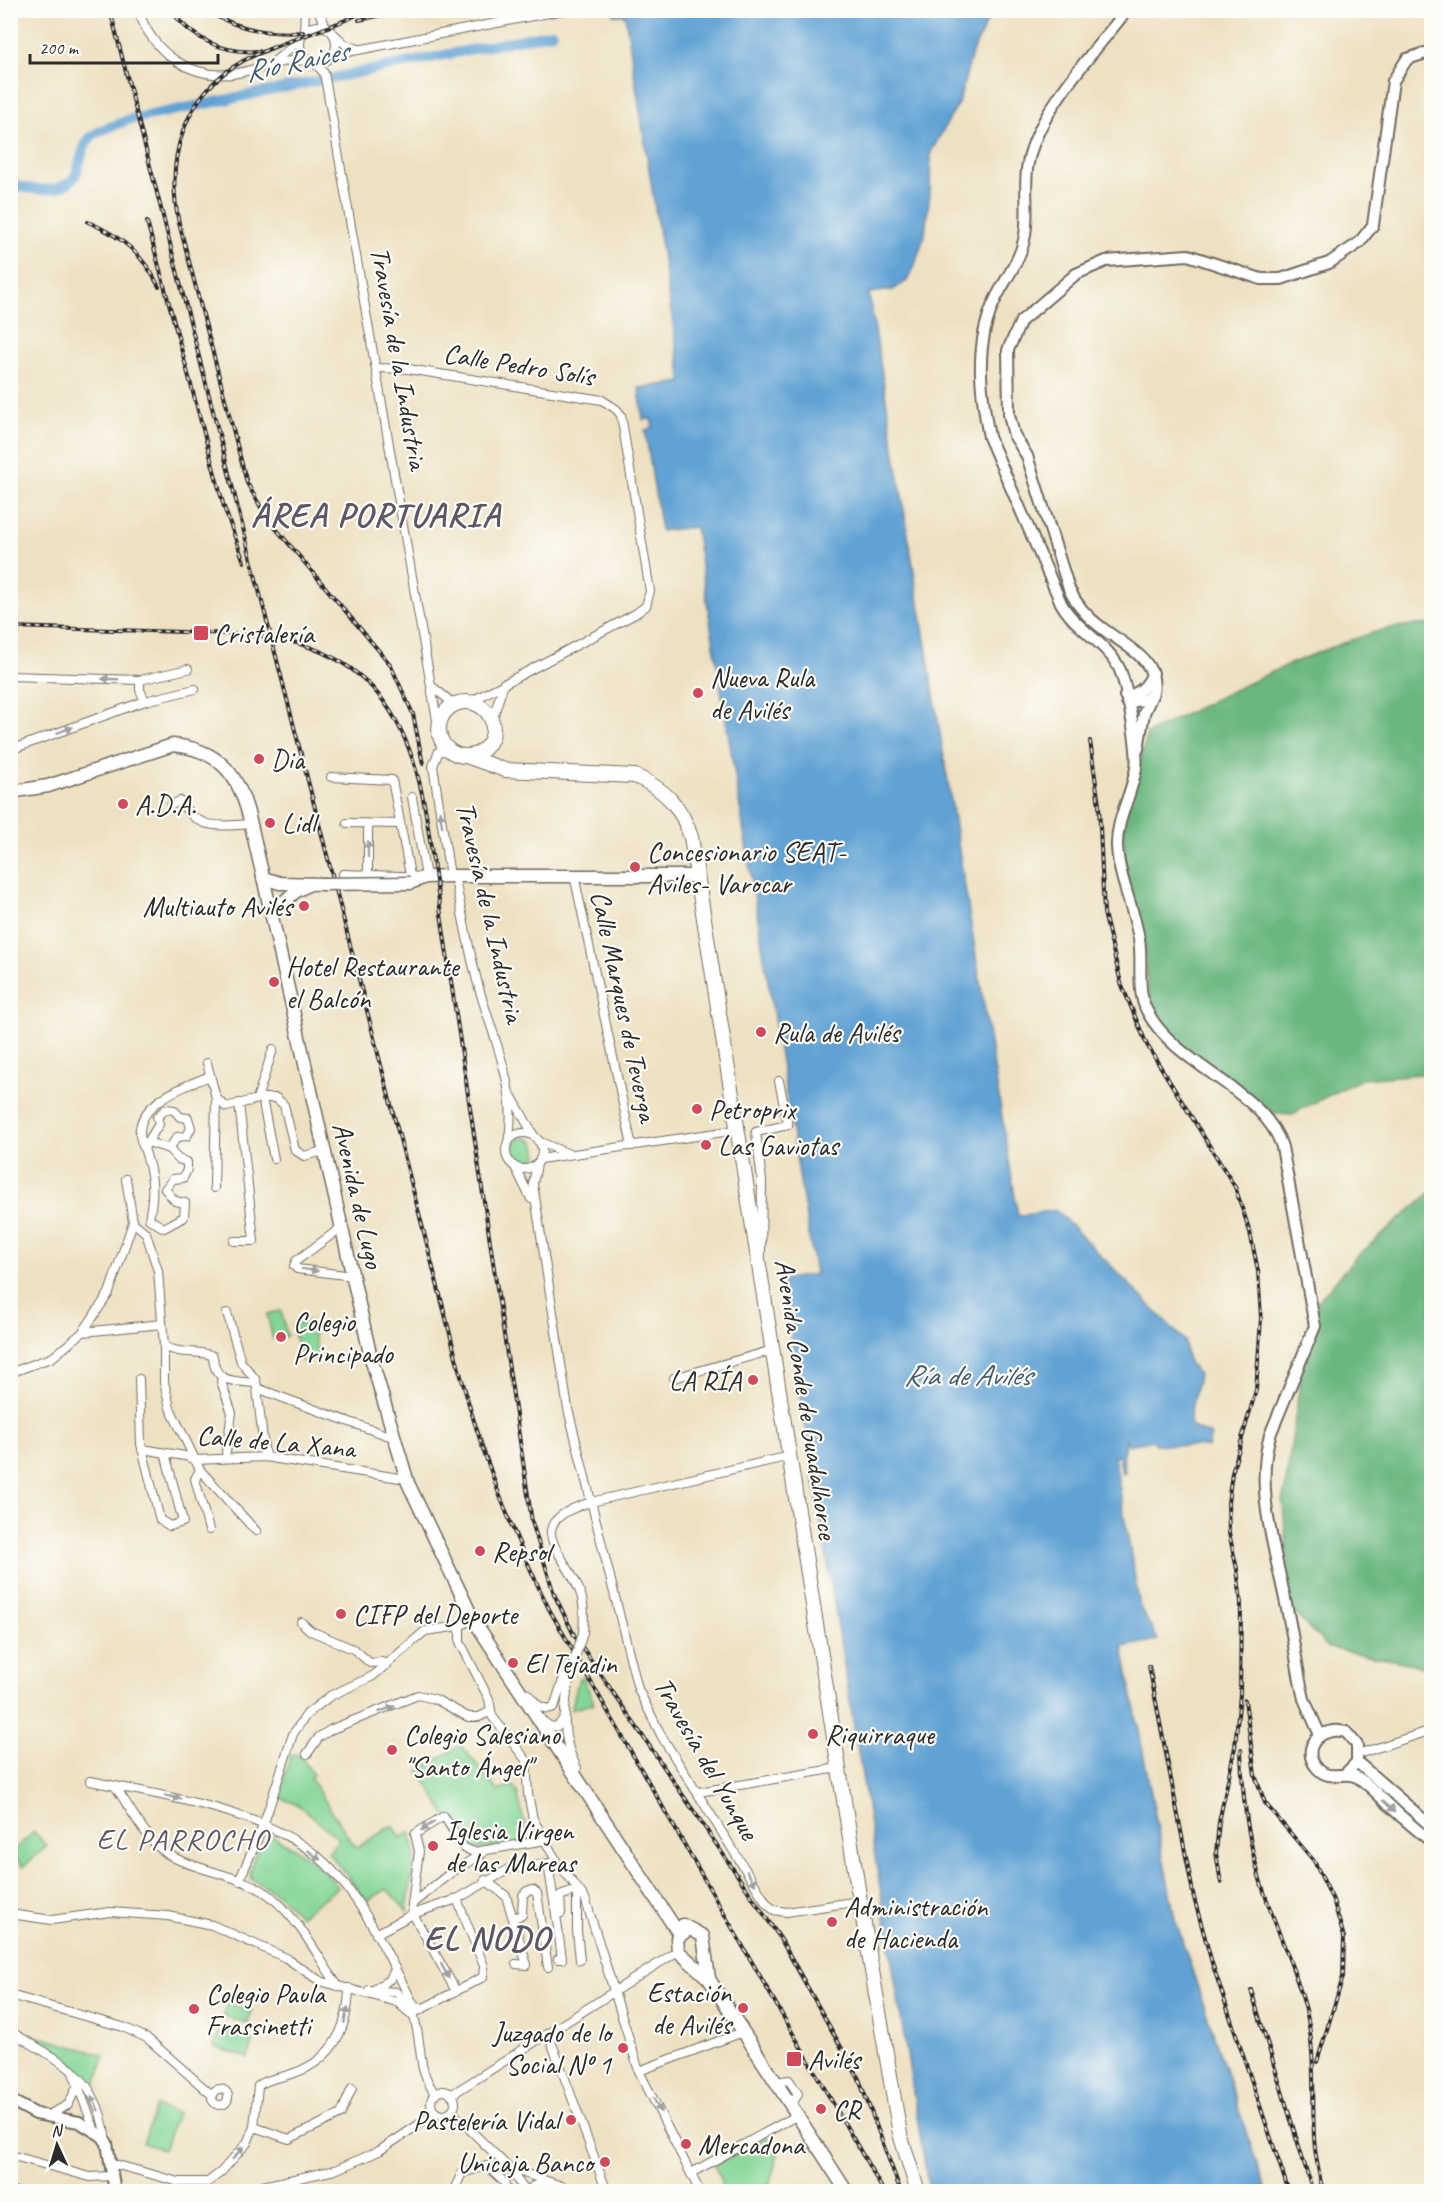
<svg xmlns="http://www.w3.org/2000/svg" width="1442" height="2202" viewBox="0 0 1442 2202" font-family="Caveat,sans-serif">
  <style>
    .green { fill: #84d697; stroke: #588061; stroke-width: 1.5 }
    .forest { fill: #6bb780; stroke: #4b7156; stroke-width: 1.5 }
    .water { fill: #60a2d4; stroke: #466680; stroke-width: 1.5 }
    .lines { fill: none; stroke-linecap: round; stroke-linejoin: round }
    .river { stroke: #60a2d4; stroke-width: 10 }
    .street-casing { stroke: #6f6b60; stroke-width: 10 }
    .secondary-casing { stroke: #6f6b60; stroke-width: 14 }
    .primary-casing { stroke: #6f6b60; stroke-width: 15 }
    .highway-casing { stroke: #6f6b60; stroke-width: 16 }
    .street { stroke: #fff; stroke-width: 8 }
    .secondary { stroke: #fff; stroke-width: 10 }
    .primary { stroke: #fff; stroke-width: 12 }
    .highway { stroke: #fff; stroke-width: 14 }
    .rail-casing { stroke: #2b2b2b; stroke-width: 4 }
    .rail { stroke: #fdfcf7; stroke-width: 1.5; stroke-dasharray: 4.5; stroke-linecap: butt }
    .street-bridge-casing { stroke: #6f6b60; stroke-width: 10; stroke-linecap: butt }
    .primary-bridge-casing { stroke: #6f6b60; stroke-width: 15; stroke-linecap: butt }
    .street-bridge { stroke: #fff; stroke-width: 8 }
    .primary-bridge { stroke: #fff; stroke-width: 12 }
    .oneway { fill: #a0a0a0 }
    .poi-dot { fill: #d1495b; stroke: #fdfcf7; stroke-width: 2 }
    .labels { text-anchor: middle; stroke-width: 4.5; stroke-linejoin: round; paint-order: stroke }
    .street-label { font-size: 28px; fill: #2b2b2b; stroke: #fdfcf7 }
    .poi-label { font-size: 28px; fill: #2b2b2b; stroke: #fdfcf7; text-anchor: start }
    .water-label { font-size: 30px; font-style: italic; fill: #405b6f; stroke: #fdfcf7 }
    .neighbourhood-label { font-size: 30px; letter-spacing: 1.5px; fill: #5d5664; stroke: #fdfcf7 }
    .district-label { font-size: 34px; font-weight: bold; letter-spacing: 1.5px; fill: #5d5664; stroke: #fdfcf7 }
  </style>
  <rect width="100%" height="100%" fill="#fdfcf7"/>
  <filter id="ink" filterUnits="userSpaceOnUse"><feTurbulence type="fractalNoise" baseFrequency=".0167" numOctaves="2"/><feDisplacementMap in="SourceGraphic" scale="12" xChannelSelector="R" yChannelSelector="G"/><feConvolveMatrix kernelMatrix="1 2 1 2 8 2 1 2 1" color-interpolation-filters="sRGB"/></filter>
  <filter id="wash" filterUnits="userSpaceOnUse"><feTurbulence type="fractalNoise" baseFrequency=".008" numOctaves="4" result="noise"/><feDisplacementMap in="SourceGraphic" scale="24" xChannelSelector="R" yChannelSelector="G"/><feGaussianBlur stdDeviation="1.35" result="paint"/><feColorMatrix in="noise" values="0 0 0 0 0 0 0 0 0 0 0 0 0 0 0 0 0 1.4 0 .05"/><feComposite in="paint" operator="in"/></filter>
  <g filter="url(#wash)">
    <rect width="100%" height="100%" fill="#eee1c2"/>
    <g class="green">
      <circle cx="524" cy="1151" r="13"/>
      <polygon points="281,1311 287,1336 273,1339 267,1314"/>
      <polygon points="310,1321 319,1357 301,1361 292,1325"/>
      <polygon points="583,1677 594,1703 571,1710 579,1678"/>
      <polygon points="461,1745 498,1791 512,1785 517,1792 529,1841 474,1850 466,1847 419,1771"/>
      <polygon points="295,1754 300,1755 313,1775 310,1778 353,1844 358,1847 393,1825 401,1838 410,1831 415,1853 407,1911 387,1889 367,1901 328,1852 339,1839 298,1805 279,1797 290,1756"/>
      <polygon points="34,1832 47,1846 23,1867 11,1852"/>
      <path d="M272,1836C299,1850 319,1863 338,1887L300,1916L276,1893L251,1879C248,1865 259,1842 272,1836Z"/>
      <polygon points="227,2003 252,2010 248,2024 223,2017"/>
      <polygon points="220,2029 254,2040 248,2058 214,2047"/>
      <polygon points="29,2034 104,2055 95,2091 68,2059"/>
      <polygon points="156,2106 177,2113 164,2150 143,2143"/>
      <polygon points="767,2136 778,2154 770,2183 756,2191 722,2191 720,2177 714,2165"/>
    </g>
    <g class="forest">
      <path d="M1431,625V1073L1361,1079L1292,1114L1273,1113L1183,1046L1149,1003L1145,952L1125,868L1123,829L1147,734C1207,703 1266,672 1330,648C1365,635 1392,623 1431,625Z"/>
      <polygon points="1431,1192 1431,1671 1413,1664 1329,1648 1291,1610 1283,1503 1300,1382 1318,1301 1355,1258"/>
    </g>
    <path class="water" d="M614,11H992L972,53L959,102L931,152L930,193L925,233L914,268L907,281L893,290L869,293L1018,1216L1056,1210L1185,1341C1186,1356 1187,1364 1199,1374C1197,1391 1188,1410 1190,1426L1211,1435L1208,1447L1155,1444L1154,1440L1128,1445L1126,1438L1123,1454L1125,1473L1122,1474L1119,1455L1114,1456L1140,1607L1158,1640L1123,1647L1175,1919L1266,2191H929L782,1280L815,1274L695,527L661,531L645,430L653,428L651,419L643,420L639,388L682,382L625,15H614Z"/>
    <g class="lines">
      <path class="river" d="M10,184C30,190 65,196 76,174C80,164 81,151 87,142C95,129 115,127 127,120L552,33"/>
    </g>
  </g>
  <g filter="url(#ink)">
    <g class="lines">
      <g class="street-casing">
        <g id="street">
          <path d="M138,10C153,54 192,81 238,73C263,68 284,58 310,61"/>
          <polyline points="318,10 326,27"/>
          <circle cx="318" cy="44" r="18"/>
          <polyline points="304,32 305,10"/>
          <polyline points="334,34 346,45 359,49"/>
          <polyline points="332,55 564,10"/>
          <polyline points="276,60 300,40"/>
          <polyline points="313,61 324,73 329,100 438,726"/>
          <polyline points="376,368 408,369 602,400 616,409 621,415 650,591 646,606 635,614 470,702"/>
          <polyline points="10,676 140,680 188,669"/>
          <polyline points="140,680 140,690 145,701"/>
          <polyline points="434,688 450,701 459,702"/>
          <polyline points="492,721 504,683"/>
          <polyline points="10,750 145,701 195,689"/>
          <path d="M449,751H439L433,766L450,876L455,880C463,916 469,952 479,988C493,1038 519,1090 508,1143"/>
          <polyline points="331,777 392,780 410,875"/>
          <path d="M171,805L180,801C199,831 218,826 250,824"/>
          <polyline points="347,823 400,824"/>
          <polyline points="343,874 426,877 412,797"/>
          <polyline points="368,874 368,824"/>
          <polyline points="574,875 632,1146"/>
          <polyline points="207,1063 216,1098 226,1107 262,1098 276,1098 284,1105 295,1150 304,1156 324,1151"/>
          <polyline points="511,1095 534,1136"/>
          <polyline points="262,1098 274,1159"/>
          <polyline points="257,1099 273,1049"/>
          <path d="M166,1109L174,1110L180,1117L188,1118L191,1128L187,1136L177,1137L169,1149L178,1159L187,1162V1170L183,1178L173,1179L165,1189L175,1201L185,1203L184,1217L164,1228L149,1219C155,1190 153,1176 144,1148L159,1124L157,1117Z"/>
          <circle cx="524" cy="1151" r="18"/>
          <polyline points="538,1141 569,1154"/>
          <polyline points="148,1142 169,1149"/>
          <path d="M144,1148C124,1108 181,1087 210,1076"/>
          <polyline points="540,1159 737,1130"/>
          <polyline points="537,1164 533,1184 568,1409 638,1689 662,1737 767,1904 774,1910 786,1912 860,1901"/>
          <polyline points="515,1167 531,1199"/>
          <polyline points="126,1179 133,1222 146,1233 158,1271 164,1346 164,1382 170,1408 200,1470 256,1531"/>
          <polyline points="214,1188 216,1098"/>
          <polyline points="342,1227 296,1261 294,1266 297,1269 353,1276"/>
          <polyline points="234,1241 254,1241 239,1103"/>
          <polyline points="761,1253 762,1181 756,1132 788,1125 779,1081"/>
          <polyline points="227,1313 241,1362 256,1380 265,1457"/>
          <polyline points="83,1332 109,1293 133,1222"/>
          <path d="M164,1346C182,1356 199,1349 213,1356C214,1383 233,1381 256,1383"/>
          <polyline points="10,1373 53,1357 83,1332 162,1324"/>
          <polyline points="223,1377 221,1381 232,1413 226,1452"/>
          <polyline points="674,1378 773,1350"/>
          <polyline points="139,1379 141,1444 160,1520 170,1526 183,1522 165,1453"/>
          <path d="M257,1388C301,1405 347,1421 392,1437"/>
          <polyline points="142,1449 185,1456 196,1460 265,1457 406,1479"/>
          <polyline points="200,1470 195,1479 209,1530"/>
          <polyline points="301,1622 311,1631 355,1650 370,1663 382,1662 387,1665"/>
          <polyline points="460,1626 460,1642 489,1699 492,1716 526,1760 528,1794 533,1819 557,1862 585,1898 639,2071 700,2192"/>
          <path d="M583,1633C584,1619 585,1605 580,1592C564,1550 518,1524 591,1502L790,1456"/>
          <path d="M572,1667C564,1702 559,1736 577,1768"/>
          <path d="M528,1694C536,1703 541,1712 554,1707L568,1665"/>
          <polyline points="544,1722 551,1727 558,1726 564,1718"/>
          <polyline points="307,1754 319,1737 332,1729 418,1695 435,1699 468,1717 479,1717 491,1711"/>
          <polyline points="1358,1754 1432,1730"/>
          <path d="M90,1781C163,1796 269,1810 325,1863C366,1902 389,1959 415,2007L421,2008"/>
          <path d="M115,1786C131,1809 148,1845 173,1857C203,1873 250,1876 275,1900C302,1924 318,1957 338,1986"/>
          <polyline points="699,1792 838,1768"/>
          <polyline points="548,1864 556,1914 561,1913 560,1896 577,1890 577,1931 580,1960"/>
          <polyline points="485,1880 506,1896 527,1965 516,1964"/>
          <polyline points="239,1881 263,1826 293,1734 307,1714 330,1696 373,1676 425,1631 460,1626 473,1619"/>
          <polyline points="412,1904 419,1851 415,1834 444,1816 464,1848 474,1852 546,1840"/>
          <polyline points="10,1914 52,1920 110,1912 168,1916 212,1925 286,1958 320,1981 397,2002 414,2017"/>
          <polyline points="556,1914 562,1959 558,1959"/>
          <polyline points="513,1918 522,1915 523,1895 527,1891 533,1890 537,1893 548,1967"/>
          <polyline points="376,1934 413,1914 457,1899 509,1869 557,1862"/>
          <polyline points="375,1989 390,1979 395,1970"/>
          <path d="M369,1990L396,1992C421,2011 417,2041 423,2069C425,2078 431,2087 435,2095"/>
          <polyline points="456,1991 413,1914 412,1904 449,1874 483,1853"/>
          <polyline points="10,1995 123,2027 147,2038 212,2095"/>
          <polyline points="418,2011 483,1977 484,1966 457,1899"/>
          <path d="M10,2031C62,2064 98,2072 106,2142"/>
          <polyline points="548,2033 607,2192"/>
          <polyline points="72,2070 95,2131"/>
          <polyline points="639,2071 743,2032"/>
          <polyline points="776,2082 789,2080 798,2094 791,2106"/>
          <circle cx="220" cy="2097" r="8"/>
          <circle cx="443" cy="2103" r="12"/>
          <polyline points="451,2095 678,1951"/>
          <polyline points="452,2112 509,2168 579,2192"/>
          <polyline points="48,2115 68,2105 77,2087"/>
          <polyline points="254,2127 289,2139 341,2114 352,2088"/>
          <polyline points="10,2155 90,2177 111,2176"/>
          <path d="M110,2165H118L179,2182H208L221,2172L247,2143L254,2127L258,2086C266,2079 278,2078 288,2075C331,2063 348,2031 349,1988"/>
          <polyline points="510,2170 526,2192"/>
          <polyline points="691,2173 798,2115"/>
          <polyline points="10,2190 16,2192"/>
          <polyline points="235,2192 335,2170 379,2151 436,2113"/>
          <polyline points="453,2192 462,2173 487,2166 504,2182 507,2192"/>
          <polyline points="530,2192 533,2186 548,2182"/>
        </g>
      </g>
      <g class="secondary-casing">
        <g id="secondary">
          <path d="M1127,10C1095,51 1037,112 1028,163C1023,188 1030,215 1024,240C1020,260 1005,280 996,298C974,343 980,389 989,437L1061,603C1075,629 1108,643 1120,670C1127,688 1139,750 1136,768C1132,795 1116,819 1117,847C1119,879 1134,908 1139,939C1143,962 1136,991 1147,1011C1175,1066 1265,1090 1282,1147L1315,1326L1270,1435C1256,1486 1272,1539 1283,1590C1290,1620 1295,1651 1300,1681L1304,1699L1320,1735"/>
          <path d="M1125,696C1139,695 1148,685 1153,673"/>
          <path d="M1127,702L1145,700L1153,693C1159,659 1125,646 1102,628C1088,618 1076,604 1069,589L1027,456L1014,435L1009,415L1008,350L1021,321L1076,274L1106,261L1188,255L1261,279H1281L1329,263L1359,243L1373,225L1393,81L1407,59L1432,51"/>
          <polyline points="1138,749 1144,713 1152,695"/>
          <polyline points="1357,1762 1432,1827"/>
          <path d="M1345,1774L1357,1762V1745L1346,1732C1322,1725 1298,1748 1318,1769C1330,1782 1344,1770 1357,1777C1369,1784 1379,1796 1389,1805C1402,1818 1417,1830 1432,1842"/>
          <polyline points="10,2100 36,2114 79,2122 102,2136 107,2143 115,2192"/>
        </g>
      </g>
      <g class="primary-casing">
        <g id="primary">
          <path d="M10,792L48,786L173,745C246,752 246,810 261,868L371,1358L408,1483L473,1619L679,1934"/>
          <polyline points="263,878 280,883 322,884"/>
          <polyline points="410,883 426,877 450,876 697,876"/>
          <polyline points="271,913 295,892 310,884"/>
          <polyline points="683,1925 703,1936 709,1978"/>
          <polyline points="689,1929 677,1938 678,1951 709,1979 847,2192"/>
        </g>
      </g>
      <g class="highway-casing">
        <g id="highway">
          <circle cx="466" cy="729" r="27"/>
          <path d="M466,756L505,770L635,776C665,789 681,806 691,837L860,1901L900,2134L918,2192"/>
        </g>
      </g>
      <use href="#street" class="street"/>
      <use href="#secondary" class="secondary"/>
      <use href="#primary" class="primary"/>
      <use href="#highway" class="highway"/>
      <g class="rail-casing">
        <g id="rail">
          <path d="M110,10L459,1369C481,1453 511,1531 549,1609L884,2192"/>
          <path d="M171,10C191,39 224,54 259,51"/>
          <path d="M206,10C236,29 268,35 303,32"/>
          <path d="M367,10C327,31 283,40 243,61C183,94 165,160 179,223L247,483L267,518L390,664L413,714L423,764"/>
          <polyline points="359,20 405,10"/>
          <path d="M88,222C121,236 143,254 159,287"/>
          <polyline points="147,222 224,507 244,562"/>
          <path d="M10,627C68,629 126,630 184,632C215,634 248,633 279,639C375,657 411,726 426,814L532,1522L554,1594L574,1635L780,1938L859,2079L901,2192"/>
          <polyline points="1090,741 1099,805 1104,913 1121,983 1147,1045 1235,1187 1250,1232 1258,1271 1261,1318 1256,1390 1232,1473 1228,1503 1229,1533 1237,1569 1241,1602 1240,1694 1235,1747 1219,1822 1216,1853 1221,1883"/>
          <polyline points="1149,1666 1194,1898 1212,1963 1289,2192"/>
          <polyline points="1245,1700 1255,1775 1265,1803 1314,1861 1333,1900 1344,1937 1343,1977 1317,2062"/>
          <path d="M1241,1750C1242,1792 1247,1835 1259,1876C1272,1921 1294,1964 1306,2010C1316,2052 1312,2095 1314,2137C1315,2156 1319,2174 1323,2192"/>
          <polyline points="1251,1990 1313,2192"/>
        </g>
      </g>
      <use href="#rail" class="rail"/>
      <g class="street-bridge-casing">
        <polyline id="street-bridge" points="572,1667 583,1633"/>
      </g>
      <g class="primary-bridge-casing">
        <polyline id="primary-bridge" points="322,884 410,883"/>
      </g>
      <use href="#street-bridge" class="street-bridge"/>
      <use href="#primary-bridge" class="primary-bridge"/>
    </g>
    <defs><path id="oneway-solid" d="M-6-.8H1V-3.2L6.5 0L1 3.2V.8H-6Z" transform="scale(1.5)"/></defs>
    <g class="oneway">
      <use href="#oneway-solid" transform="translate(110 679) rotate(-178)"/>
      <use href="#oneway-solid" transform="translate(65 730) rotate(-20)"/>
      <use href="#oneway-solid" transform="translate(441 819) rotate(-99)"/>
      <use href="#oneway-solid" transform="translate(368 849) rotate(-90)"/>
      <use href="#oneway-solid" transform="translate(310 1270) rotate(7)"/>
      <use href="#oneway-solid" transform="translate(387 1709) rotate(-20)"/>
      <use href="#oneway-solid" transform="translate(173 1797) rotate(12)"/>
      <use href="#oneway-solid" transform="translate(1389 1806) rotate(42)"/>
      <use href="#oneway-solid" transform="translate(428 1826) rotate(148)"/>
      <use href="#oneway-solid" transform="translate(314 1855) rotate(37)"/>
      <use href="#oneway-solid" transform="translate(751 1878) rotate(59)"/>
      <use href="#oneway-solid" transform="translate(445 1971) rotate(61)"/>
      <use href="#oneway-solid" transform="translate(346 2015) rotate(-77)"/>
      <use href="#oneway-solid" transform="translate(95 2103) rotate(-115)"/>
      <use href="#oneway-solid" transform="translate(657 2105) rotate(63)"/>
      <use href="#oneway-solid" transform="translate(238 2153) rotate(-48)"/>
    </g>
  </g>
  <g class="poi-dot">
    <rect x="193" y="625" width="16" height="16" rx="3"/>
    <circle cx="698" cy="693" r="6"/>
    <circle cx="259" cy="759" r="6"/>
    <circle cx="123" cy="804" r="6"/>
    <circle cx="270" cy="823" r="6"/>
    <circle cx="635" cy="867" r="6"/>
    <circle cx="304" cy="906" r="6"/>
    <circle cx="274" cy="982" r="6"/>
    <circle cx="761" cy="1032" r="6"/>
    <circle cx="697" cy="1109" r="6"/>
    <circle cx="706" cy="1145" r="6"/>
    <circle cx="281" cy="1337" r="6"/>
    <circle cx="753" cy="1380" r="6"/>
    <circle cx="480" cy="1551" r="6"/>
    <circle cx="341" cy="1614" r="6"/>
    <circle cx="513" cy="1663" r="6"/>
    <circle cx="813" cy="1734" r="6"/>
    <circle cx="392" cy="1750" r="6"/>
    <circle cx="433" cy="1846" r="6"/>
    <circle cx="832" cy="1922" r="6"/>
    <circle cx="743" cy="2008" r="6"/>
    <circle cx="194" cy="2009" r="6"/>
    <circle cx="623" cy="2048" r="6"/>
    <rect x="786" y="2051" width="16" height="16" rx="3"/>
    <circle cx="821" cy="2109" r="6"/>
    <circle cx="571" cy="2120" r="6"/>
    <circle cx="686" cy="2144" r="6"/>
    <circle cx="605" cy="2162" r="6"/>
  </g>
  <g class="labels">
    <g class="street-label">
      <text transform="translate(400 358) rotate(80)" y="10">Travesía de la Industria</text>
      <text transform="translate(519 364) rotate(9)" y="10">Calle Pedro Solís</text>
      <text transform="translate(491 912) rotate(77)" y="10">Travesía de la Industria</text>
      <text transform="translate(625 1006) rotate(78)" y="10">Calle Marques de Teverga</text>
      <text transform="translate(359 1195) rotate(77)" y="10">Avenida de Lugo</text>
      <text transform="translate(807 1399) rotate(81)" y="10">Avenida Conde de Guadalhorce</text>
      <text transform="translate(276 1441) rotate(5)" y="10">Calle de La Xana</text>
      <text transform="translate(707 1758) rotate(60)" y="10">Travesía del Yunque</text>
    </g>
    <g class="poi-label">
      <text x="214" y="643">Cristalería</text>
      <text x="710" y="687">Nueva Rula<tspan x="710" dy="32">de Avilés</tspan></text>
      <text x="271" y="769">Dia</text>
      <text x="135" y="814">A.D.A.</text>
      <text x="282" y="833">Lidl</text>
      <text x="647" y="861">Concesionario SEAT-<tspan x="647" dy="32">Aviles- Varocar</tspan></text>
      <text x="292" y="916" text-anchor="end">Multiauto Avilés</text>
      <text x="286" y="976">Hotel Restaurante<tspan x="286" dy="32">el Balcón</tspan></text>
      <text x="773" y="1042">Rula de Avilés</text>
      <text x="709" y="1119">Petroprix</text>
      <text x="718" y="1155">Las Gaviotas</text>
      <text x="293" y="1331">Colegio<tspan x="293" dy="32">Principado</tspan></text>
      <text x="741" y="1390" text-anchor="end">LA RÍA</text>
      <text x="492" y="1561">Repsol</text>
      <text x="353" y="1624">CIFP del Deporte</text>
      <text x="525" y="1673">El Tejadin</text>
      <text x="404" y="1744">Colegio Salesiano<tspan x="404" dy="32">"Santo Ángel"</tspan></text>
      <text x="825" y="1744">Riquirraque</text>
      <text x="445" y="1840">Iglesia Virgen<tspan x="445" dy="32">de las Mareas</tspan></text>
      <text x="844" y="1916">Administración<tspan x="844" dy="32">de Hacienda</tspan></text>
      <text x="731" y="2002" text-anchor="end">Estación<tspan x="731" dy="32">de Avilés</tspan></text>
      <text x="206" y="2003">Colegio Paula<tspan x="206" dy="32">Frassinetti</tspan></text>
      <text x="611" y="2042" text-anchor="end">Juzgado de lo<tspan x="611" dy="32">Social Nº 1</tspan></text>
      <text x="808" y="2069">Avilés</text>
      <text x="833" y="2119">CR</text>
      <text x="559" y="2130" text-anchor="end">Pastelería Vidal</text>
      <text x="698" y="2154">Mercadona</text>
      <text x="593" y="2172" text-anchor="end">Unicaja Banco</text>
    </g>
    <g class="water-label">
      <text transform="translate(296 61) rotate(-12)" y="10">Río Raices</text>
      <text x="967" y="1385">Ría de Avilés</text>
    </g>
    <g class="neighbourhood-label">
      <text x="183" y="1849">EL PARROCHO</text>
    </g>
    <g class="district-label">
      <text x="376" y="526">ÁREA PORTUARIA</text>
      <text x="487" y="1949">EL NODO</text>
    </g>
  </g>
  <rect width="1442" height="2202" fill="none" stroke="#fdfcf7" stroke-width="36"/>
  <g transform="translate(57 2145) rotate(356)" stroke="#fdfcf7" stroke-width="4.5" paint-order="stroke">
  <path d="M0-4.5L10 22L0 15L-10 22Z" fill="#2b2b2b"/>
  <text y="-9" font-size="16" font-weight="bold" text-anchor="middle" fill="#2b2b2b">N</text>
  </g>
  <path d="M30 54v9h188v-9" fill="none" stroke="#2b2b2b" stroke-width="3"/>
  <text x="39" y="54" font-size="18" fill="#2b2b2b" stroke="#fdfcf7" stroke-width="4.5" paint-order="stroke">200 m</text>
</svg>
